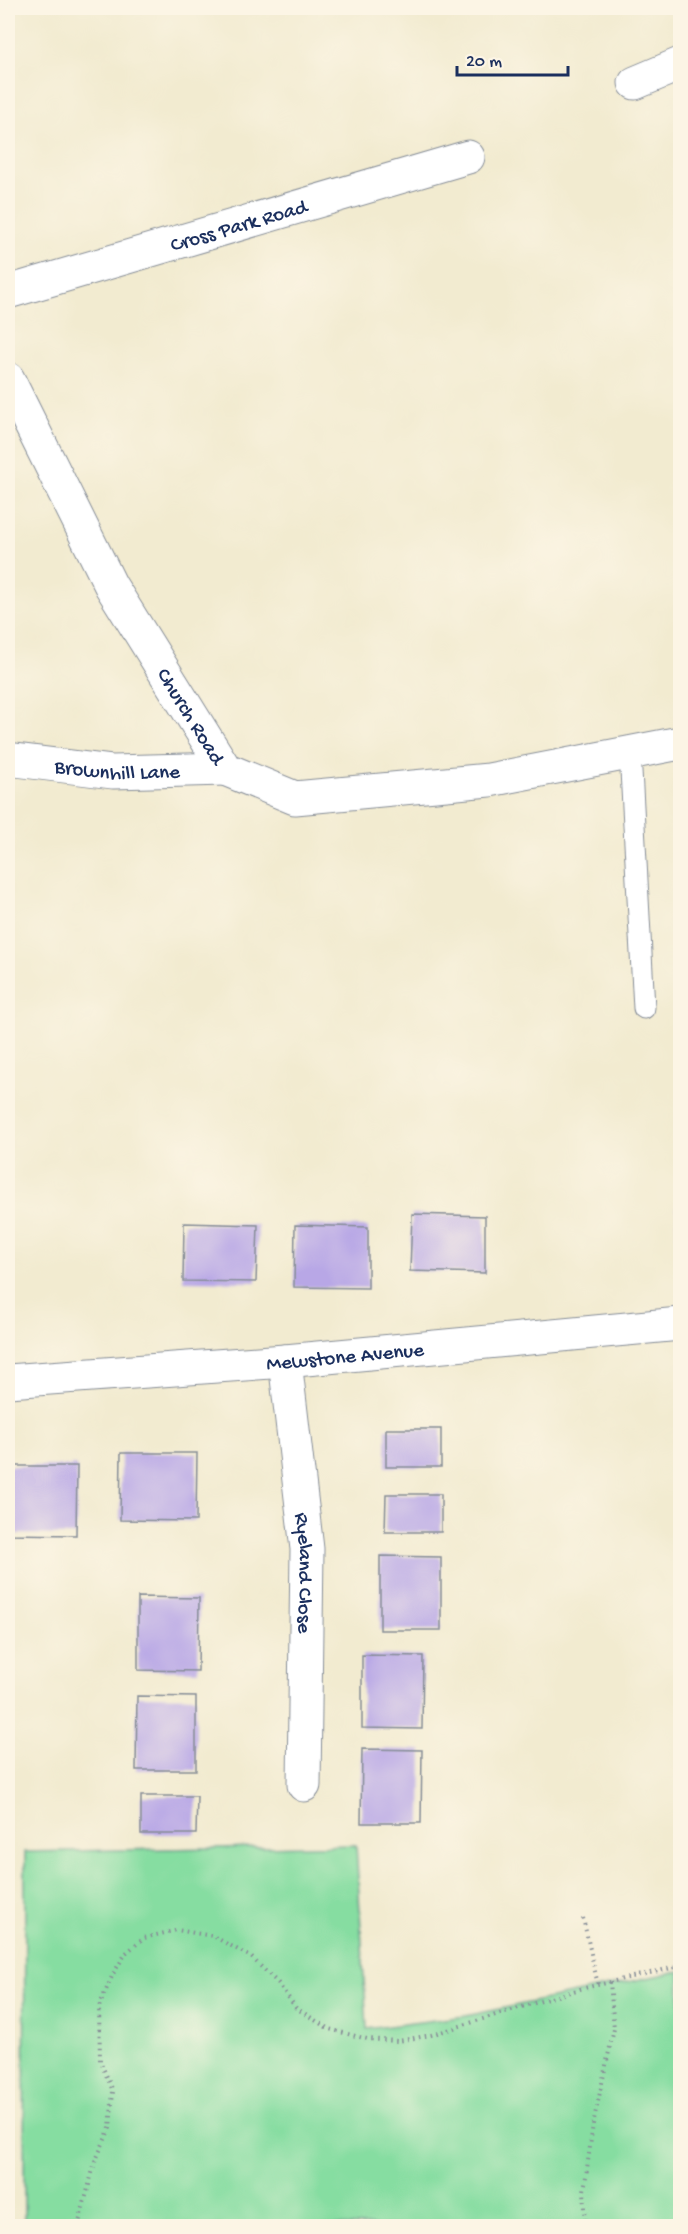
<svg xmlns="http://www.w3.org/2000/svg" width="688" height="2234" viewBox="0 0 688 2234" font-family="'Gochi Hand',sans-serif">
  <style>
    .green { fill: #86dda1; stroke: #508680; stroke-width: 1.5 }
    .building { fill: #b8a7e6 }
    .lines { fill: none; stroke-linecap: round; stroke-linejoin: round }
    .service-casing { stroke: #868d97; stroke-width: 23 }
    .minor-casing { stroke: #868d97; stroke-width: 35 }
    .tertiary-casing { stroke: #868d97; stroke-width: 35 }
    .path { stroke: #868d97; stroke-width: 4; stroke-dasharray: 1.5 4.5; stroke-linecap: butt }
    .service { stroke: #fff; stroke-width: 21 }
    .minor { stroke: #fff; stroke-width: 33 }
    .tertiary { stroke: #fff; stroke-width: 33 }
    .labels { text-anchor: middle; stroke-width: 4.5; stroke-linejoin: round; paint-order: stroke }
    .street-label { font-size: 21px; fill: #1b2f5e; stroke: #fcf5e5 }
  </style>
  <rect width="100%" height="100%" fill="#fcf5e5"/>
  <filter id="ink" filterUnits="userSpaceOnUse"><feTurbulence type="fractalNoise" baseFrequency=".0167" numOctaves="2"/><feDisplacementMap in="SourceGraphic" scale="12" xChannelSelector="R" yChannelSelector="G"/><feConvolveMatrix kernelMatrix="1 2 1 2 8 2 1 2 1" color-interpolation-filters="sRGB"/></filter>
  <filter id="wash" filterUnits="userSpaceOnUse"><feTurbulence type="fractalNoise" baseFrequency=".008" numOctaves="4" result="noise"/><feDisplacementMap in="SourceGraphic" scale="24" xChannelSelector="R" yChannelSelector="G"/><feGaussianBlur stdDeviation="1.35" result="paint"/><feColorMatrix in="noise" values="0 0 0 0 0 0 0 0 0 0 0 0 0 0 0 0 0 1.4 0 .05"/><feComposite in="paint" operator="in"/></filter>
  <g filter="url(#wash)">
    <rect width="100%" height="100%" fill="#f2ebd0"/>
    <polygon class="green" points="356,1845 367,2029 466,2016 680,1971 680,2226 24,2226 25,1852"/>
    <g id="blocks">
      <g class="building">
        <polygon points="677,1187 680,1187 680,1248 676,1248"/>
        <polygon points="412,1214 485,1216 485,1273 410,1271"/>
        <polygon points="184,1223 258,1225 256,1282 183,1281"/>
        <polygon points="295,1225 368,1227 368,1288 294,1287"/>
        <rect x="386" y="1429" width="55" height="38"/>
        <polygon points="121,1453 197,1453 196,1521 120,1520"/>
        <polygon points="8,1466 77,1466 76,1535 8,1534"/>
        <polygon points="386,1494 441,1494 441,1532 385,1532"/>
        <polygon points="380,1556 441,1557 441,1630 380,1630"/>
        <polygon points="138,1597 199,1598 198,1671 138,1670"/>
        <polygon points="362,1655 423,1656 422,1729 362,1728"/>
        <polygon points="137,1696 196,1697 196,1770 136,1770"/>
        <polygon points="362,1749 422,1750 421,1823 361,1823"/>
        <polygon points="141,1796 197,1796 196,1834 141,1834"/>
      </g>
    </g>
  </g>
  <g filter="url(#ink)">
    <use href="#blocks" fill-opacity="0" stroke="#868d97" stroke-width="1.5"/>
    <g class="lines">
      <g class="service-casing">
        <polyline id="service" points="630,752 644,1008"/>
      </g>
      <g class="minor-casing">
        <g id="minor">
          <polyline points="635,83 680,64"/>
          <path id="s1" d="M8,292L468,157"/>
          <path id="s2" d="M8,759L113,772L225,769"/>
          <path id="s3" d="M285,1361L307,1549L304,1785"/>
          <path id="s4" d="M8,1381L285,1361L680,1324"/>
        </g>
      </g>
      <g class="tertiary-casing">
        <g id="tertiary">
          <path id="s5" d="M8,379L111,586L225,769L295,798L489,780L680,743"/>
        </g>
      </g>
      <g class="path">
        <polyline points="583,1918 598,1985"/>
        <polyline points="78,2226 95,2162 110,2128 113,2091 100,2061 99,2007 113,1974 126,1953 144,1938 177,1930 213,1936 251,1957 278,1983 296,2008 329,2029 367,2039 398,2041 431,2035 580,1989 680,1966"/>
        <polyline points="586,2226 584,2191 593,2124 614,2029 610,1982"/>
      </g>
      <use href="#service" class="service"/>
      <use href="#minor" class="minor"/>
      <use href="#tertiary" class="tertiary"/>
    </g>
  </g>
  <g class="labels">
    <g class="street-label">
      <text dy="7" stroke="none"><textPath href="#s1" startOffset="240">Cross Park Road</textPath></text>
      <text dy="7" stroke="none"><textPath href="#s5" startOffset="384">Church Road</textPath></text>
      <text dy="7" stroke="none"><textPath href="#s2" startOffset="110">Brownhill Lane</textPath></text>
      <text dy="7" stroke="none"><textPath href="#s4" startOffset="338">Mewstone Avenue</textPath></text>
      <text dy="7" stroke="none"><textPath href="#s3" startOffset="213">Ryeland Close</textPath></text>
    </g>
  </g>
  <rect width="688" height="2234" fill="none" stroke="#fcf5e5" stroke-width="30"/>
  <path d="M457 66v9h111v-9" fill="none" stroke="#1b2f5e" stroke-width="3"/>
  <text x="466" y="66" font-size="18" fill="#1b2f5e" stroke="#fcf5e5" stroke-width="4.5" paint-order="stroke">20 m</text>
</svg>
